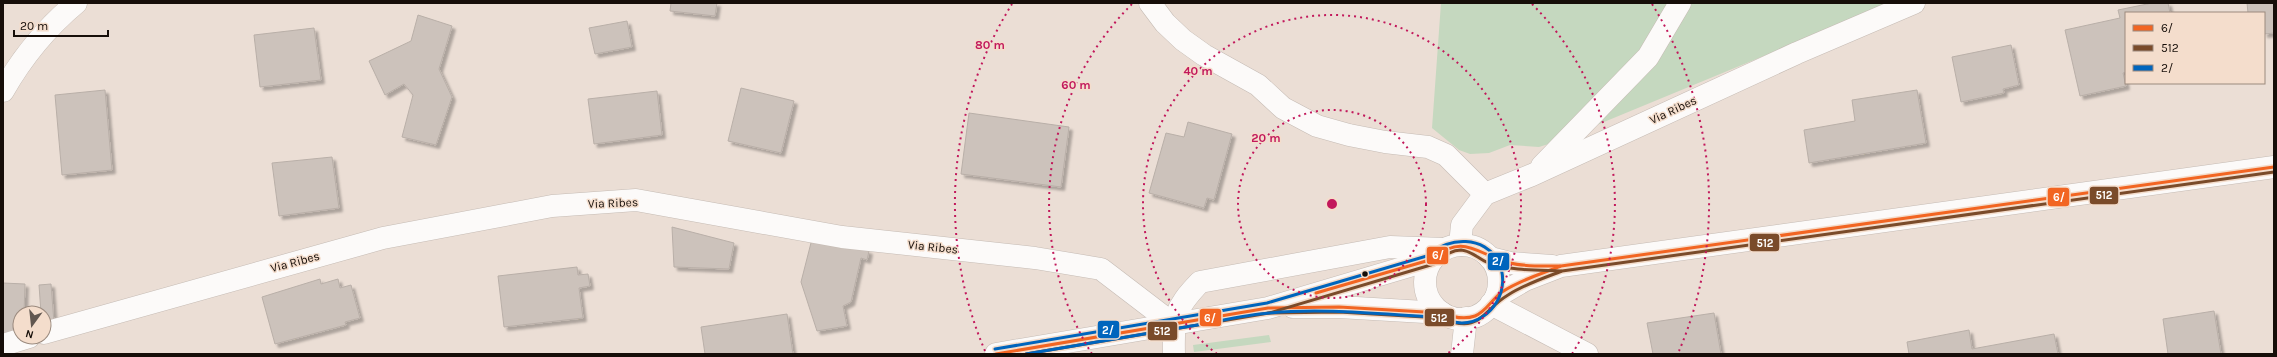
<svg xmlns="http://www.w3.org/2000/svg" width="2277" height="357" viewBox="0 0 2277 357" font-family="Karla,sans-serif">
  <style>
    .green { fill: #c5d8bf }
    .building { fill: #ccc2bb; stroke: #b9afa8; filter: url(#shadow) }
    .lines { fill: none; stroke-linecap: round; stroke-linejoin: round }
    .minor-casing { stroke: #c5bbb4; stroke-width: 23 }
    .major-casing { stroke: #c5bbb4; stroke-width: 23 }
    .minor { stroke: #fcfaf9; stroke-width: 22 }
    .major { stroke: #fcfaf9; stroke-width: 22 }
    .bus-1-casing { stroke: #f4ddcc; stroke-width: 6 }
    .bus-2-casing { stroke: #f4ddcc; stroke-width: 6 }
    .bus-3-casing { stroke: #f4ddcc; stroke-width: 6 }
    .bus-1 { stroke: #f26522; stroke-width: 3 }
    .bus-2 { stroke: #7a4b2a; stroke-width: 3 }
    .bus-3 { stroke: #0065bd; stroke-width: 3 }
    .ring { fill: none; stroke: #c2185b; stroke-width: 2; stroke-dasharray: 2 4 }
    .bus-dot { fill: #160e09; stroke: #f4ddcc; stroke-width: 1.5 }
    .labels { text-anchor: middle; stroke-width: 3; stroke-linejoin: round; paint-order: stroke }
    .street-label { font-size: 12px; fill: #160e09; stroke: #f4ddcc }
    .centre { fill: #c2185b; stroke: #f4ddcc; stroke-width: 2 }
    .ring-label { font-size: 12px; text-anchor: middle; font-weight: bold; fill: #c2185b; stroke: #f4ddcc; stroke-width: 3; stroke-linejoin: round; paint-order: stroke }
    .line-badge { stroke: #f4ddcc; stroke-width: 1.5 }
    .badge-label { font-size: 11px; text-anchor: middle; font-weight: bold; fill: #fff }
  </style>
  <defs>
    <filter id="shadow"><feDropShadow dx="3.5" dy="3.5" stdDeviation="1" flood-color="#0004"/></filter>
  </defs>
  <rect width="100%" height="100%" fill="#ebded5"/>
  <g class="green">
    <polygon points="1441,3 1892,3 1558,141 1539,147 1510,145 1489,153 1470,154 1459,150 1432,128"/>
    <polygon points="1269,335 1271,342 1194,352 1193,345"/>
  </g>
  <g class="building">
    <polygon points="671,3 717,3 715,16 670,11"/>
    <polygon points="2152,3 2168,3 2170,13 2126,13 2126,72 2123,73 2126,86 2080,96 2065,30 2120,18 2118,10"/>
    <polygon points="2247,3 2274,3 2274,33 2264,34 2264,13 2248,13"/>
    <polygon points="418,15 452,26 439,69 452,97 436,145 402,137 413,95 404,84 385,95 369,61 411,41"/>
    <polygon points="627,21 632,47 595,54 589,28"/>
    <polygon points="314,28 321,80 260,87 254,35"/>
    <polygon points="2011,45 2019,85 2003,89 2004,93 1961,102 1952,57"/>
    <polygon points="741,88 794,101 781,153 728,141"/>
    <polygon points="105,90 112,170 62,175 55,95"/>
    <polygon points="1917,90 1926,143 1809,163 1804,130 1855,121 1852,100"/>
    <polygon points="657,91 662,135 594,144 588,99"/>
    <polygon points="969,113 1069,127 1061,187 961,174"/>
    <polygon points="1188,122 1232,134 1214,200 1207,198 1204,208 1149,193 1166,133 1184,137"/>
    <polygon points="332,157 339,208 279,216 272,163"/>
    <polygon points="672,227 734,243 729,269 674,267"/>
    <polygon points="813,235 869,251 867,260 861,258 851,302 843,306 847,326 817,331 801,282"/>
    <polygon points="577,267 578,275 588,274 590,286 579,288 583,318 504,327 498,276"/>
    <polygon points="320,279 321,284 338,279 340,288 351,285 360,318 345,322 346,325 275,344 262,297"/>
    <polygon points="3,283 25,284 24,313 20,313 20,336 3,335"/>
    <polygon points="51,284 54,323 44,327 44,313 41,313 39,285"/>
    <polygon points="2214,311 2221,354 2168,354 2163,319"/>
    <polygon points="1714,313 1721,354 1653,354 1647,323"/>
    <polygon points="787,314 793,354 705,354 701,327"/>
    <polygon points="1969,330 1972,349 2054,334 2058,354 1909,354 1907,342"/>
  </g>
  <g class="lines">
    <g class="minor-casing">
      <g id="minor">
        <polyline points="1150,3 1165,23 1183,40 1204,55 1258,85 1283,108 1317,126 1349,135 1385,142 1428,147 1446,155 1485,194"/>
        <path d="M3,91C23,56 46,28 76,3"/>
        <polyline points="1542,166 1648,57 1680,3"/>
        <polyline points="1460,245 1462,225 1485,194 1532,175 1797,53 1914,3"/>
        <polyline points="1491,304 1587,354"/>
        <polyline points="44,333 383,238 552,206 636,200 842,237 1035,258 1101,269 1173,324"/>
        <polyline points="3,345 29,337"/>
        <path d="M1174,354C1173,317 1174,309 1200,282L1390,247L1444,249"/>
        <polyline points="1462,354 1466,318"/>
      </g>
    </g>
    <g class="major-casing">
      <g id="major">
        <circle cx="1462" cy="282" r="37"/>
        <polyline points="1490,258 1510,263 1552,266"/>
        <polyline points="1496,297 1525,280 1561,266 2274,167"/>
        <polyline points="1293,307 1339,307 1442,313"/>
        <polyline points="996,354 1268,308 1433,259"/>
      </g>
    </g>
    <use href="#minor" class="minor"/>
    <use href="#major" class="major"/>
    <g class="bus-1-casing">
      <g id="bus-1">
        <path d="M1316,293L1433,259C1463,232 1478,255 1510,263C1526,267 1544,266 1560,266"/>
        <path d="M996,354L1268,308L1339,307L1442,313C1452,317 1464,320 1475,316C1486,312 1492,299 1502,292C1520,280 1541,274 1561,266L2274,167"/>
      </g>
    </g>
    <g class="bus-2-casing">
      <g id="bus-2">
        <path d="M1268,313L1339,312L1441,318C1481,335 1481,311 1508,295C1525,284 1544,278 1562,271L2274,172"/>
        <path d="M1026,354L1269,313L1434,264C1443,258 1449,250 1461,250C1473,251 1479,260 1489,263C1512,271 1537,270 1561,271"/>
      </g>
    </g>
    <g class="bus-3-casing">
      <path id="bus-3" d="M995,349L1267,303L1430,255C1448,236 1485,236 1498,261C1512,288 1493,322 1462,323C1453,323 1442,318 1432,317C1378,314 1323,308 1269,313C1243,315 1216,322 1191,326C1136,335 1081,345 1026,354"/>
    </g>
    <use href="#bus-1" class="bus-1"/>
    <use href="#bus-2" class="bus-2"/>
    <use href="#bus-3" class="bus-3"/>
  </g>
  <g class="ring">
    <circle cx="1332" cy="204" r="94"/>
    <path d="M1217 354A189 189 0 1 1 1447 354"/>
    <path d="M1092 354A283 283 0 0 1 1132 4M1532 4A283 283 0 0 1 1572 354"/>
    <path d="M985 351A377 377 0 0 1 1012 4M1652 4A377 377 0 0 1 1679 351"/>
  </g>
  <circle class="bus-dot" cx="1365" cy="274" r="3.5"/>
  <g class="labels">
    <g class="street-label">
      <text transform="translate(1673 110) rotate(-25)" y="4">Via Ribes</text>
      <text transform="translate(613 203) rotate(-2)" y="4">Via Ribes</text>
      <text transform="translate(933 247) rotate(6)" y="4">Via Ribes</text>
      <text transform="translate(295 262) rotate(-15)" y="4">Via Ribes</text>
    </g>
  </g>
  <circle cx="1332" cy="204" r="6" class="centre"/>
  <g class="ring-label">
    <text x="990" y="49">80 m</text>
    <text x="1198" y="75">40 m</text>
    <text x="1076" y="89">60 m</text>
    <text x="1266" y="142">20 m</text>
  </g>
  <g class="line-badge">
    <rect x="2089" y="186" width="30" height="19" rx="4" fill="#7a4b2a"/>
    <rect x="2047" y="187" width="23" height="20" rx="4" fill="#f26522"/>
    <rect x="1749" y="233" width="31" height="19" rx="4" fill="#7a4b2a"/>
    <rect x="1426" y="246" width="23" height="19" rx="4" fill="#f26522"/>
    <rect x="1487" y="252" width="23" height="19" rx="4" fill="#0065bd"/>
    <rect x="1199" y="308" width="23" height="19" rx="4" fill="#f26522"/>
    <rect x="1424" y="308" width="31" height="19" rx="4" fill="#7a4b2a"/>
    <rect x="1097" y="320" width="23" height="19" rx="4" fill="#0065bd"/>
    <rect x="1147" y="321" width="31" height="20" rx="4" fill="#7a4b2a"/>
  </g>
  <g class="badge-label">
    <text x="2104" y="199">512</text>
    <text x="2059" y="201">6/</text>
    <text x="1765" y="247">512</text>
    <text x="1438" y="259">6/</text>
    <text x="1498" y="265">2/</text>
    <text x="1210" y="322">6/</text>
    <text x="1439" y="322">512</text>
    <text x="1108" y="334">2/</text>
    <text x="1162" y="335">512</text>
  </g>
  <rect width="2277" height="357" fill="none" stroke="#160e09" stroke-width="8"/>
  <rect x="2125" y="12" width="140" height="72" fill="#f4ddcc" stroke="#9b8a7e"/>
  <rect x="2133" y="25" width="20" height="6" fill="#f26522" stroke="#9b8a7e"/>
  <text x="2161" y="32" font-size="12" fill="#160e09">6/</text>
  <rect x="2133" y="45" width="20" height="6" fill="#7a4b2a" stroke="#9b8a7e"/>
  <text x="2161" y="52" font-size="12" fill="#160e09">512</text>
  <rect x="2133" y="65" width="20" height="6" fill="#0065bd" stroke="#9b8a7e"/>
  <text x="2161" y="72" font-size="12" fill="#160e09">2/</text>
  <g transform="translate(32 325) rotate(195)"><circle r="19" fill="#f4ddcc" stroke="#9b8a7e"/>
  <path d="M0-3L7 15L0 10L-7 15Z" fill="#615750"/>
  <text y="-6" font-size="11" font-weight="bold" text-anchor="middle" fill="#160e09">N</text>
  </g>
  <path d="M14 30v6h94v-6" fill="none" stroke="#160e09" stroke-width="2"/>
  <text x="20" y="30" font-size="12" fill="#160e09" stroke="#f4ddcc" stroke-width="3" paint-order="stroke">20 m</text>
</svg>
